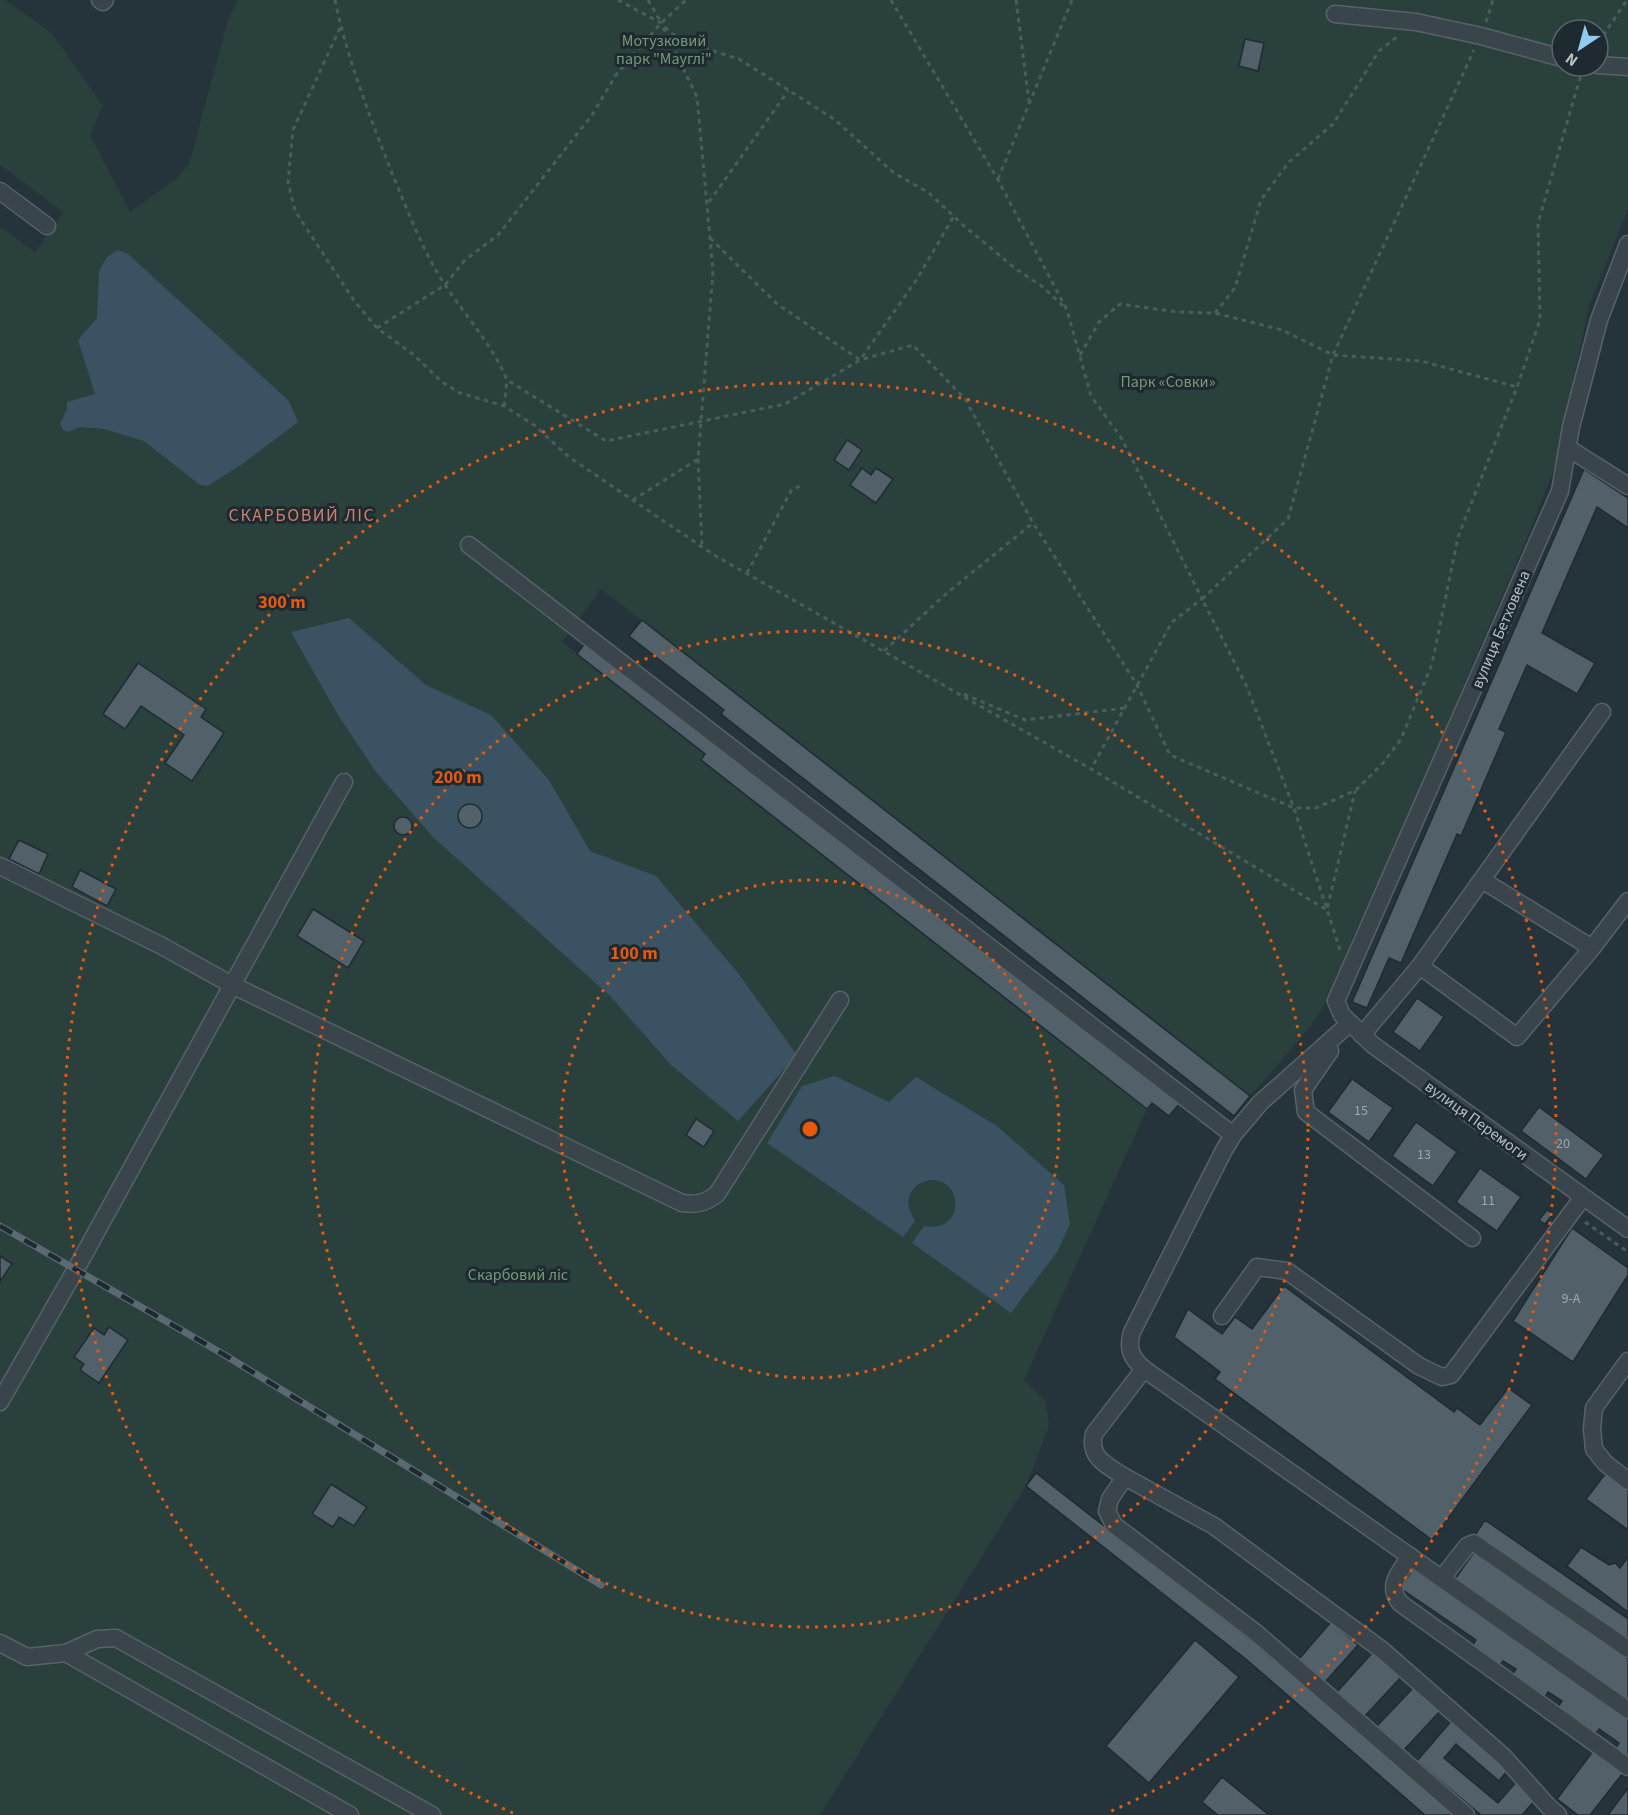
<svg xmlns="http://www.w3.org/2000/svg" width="1628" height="1815" viewBox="0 0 1628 1815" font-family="'Source Sans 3',sans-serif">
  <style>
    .green { fill: #2a403c; fill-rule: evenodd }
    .water { fill: #3a5261; fill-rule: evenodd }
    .building { fill: #516069; stroke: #202b32; stroke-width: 1.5 }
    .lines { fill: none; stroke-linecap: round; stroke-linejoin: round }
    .minor-casing { stroke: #576269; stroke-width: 19 }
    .path { stroke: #495d5a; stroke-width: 3; stroke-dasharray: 4.5 4.5; stroke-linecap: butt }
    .minor { stroke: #39444b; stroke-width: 16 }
    .rail-casing { stroke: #5b6972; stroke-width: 7 }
    .rail { stroke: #1e2930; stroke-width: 4.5; stroke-dasharray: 14; stroke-linecap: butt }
    .ring { fill: none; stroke: #e8590c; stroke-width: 3; stroke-dasharray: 3 6 }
    .labels { text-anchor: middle; stroke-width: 6; stroke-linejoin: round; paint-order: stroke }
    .number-label { font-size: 14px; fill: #9ca7b0 }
    .park-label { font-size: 16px; fill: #759a75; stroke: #1e2930 }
    .street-label { font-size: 16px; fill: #b5bfc7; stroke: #1e2930 }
    .neighbourhood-label { font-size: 18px; letter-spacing: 1.5px; fill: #cc806b; stroke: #1e2930 }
    .centre { fill: #e8590c; stroke: #1e2930; stroke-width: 3 }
    .ring-label { font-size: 18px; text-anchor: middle; font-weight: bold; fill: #e8590c; stroke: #1e2930; stroke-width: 6; stroke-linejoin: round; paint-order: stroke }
  </style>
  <rect width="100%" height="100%" fill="#25333b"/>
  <path class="green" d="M0,0H5L51,32L103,106L90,135L130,212L176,179L189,164L228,20L238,0H1628V209L1589,306L1555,467L1525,543L1461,691L1433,768L1352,938C1343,970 1329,1003 1308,1029C1290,1052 1269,1074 1250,1096L601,589L562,642L705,754L701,760L1147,1109L1024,1380L1046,1402L1049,1426L1026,1486L820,1815H0V227L35,252L63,212L0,165ZM1562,30H1598V66H1562Z"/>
  <g class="water">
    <polygon points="117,250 128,254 289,401 298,422 241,465 207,486 200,485 144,441 104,429 80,427 68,432 63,430 60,424 67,409 67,402 95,394 78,340 97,318 99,271 107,257"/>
    <path d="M349,618L426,685L491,715L549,780L590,851L656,876L738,973L797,1055L738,1121L671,1065L610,996L433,837L376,772L338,715L291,632ZM472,804L481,809L482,819L477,827L467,828L460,823L458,814L463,806Z"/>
    <path d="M835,1076L889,1102L916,1077L997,1126L1064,1185L1070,1224L1057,1252L1011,1313L912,1243L924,1226C964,1234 965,1180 932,1180C924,1180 917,1184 912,1191C905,1201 909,1211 915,1221L903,1237L767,1143L802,1086Z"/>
  </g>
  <g class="building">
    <polygon points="1245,39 1264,43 1258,71 1239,66"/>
    <polygon points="847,440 862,450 849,470 834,460"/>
    <polygon points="862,468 871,475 876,468 893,479 876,503 850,485"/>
    <polygon points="1584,469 1628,498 1628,528 1597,507 1542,633 1595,663 1577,694 1527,665 1499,729 1506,732 1461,836 1457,834 1401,963 1389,958 1367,1008 1352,1002"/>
    <polygon points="642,620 1250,1096 1234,1116 721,714 724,710 629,636"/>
    <polygon points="587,640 1180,1103 1169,1116 1152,1103 1147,1109 701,760 705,754 577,654"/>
    <polygon points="138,663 206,709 201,717 224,733 192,781 165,763 184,735 141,706 125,729 103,714"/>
    <circle cx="470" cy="816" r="12"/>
    <circle cx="403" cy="826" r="9"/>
    <polygon points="19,840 48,854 39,874 9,859"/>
    <polygon points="80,870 116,889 107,906 72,887"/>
    <polygon points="313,909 364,941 348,968 297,936"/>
    <polygon points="1417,998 1444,1017 1420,1051 1393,1032"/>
    <polygon points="1352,1079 1393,1108 1369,1142 1328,1112"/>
    <polygon points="1539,1107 1604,1155 1586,1179 1521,1131"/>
    <polygon points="696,1119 714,1131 704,1147 686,1135"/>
    <polygon points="1416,1122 1457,1152 1433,1186 1392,1156"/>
    <polygon points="1480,1168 1521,1197 1497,1231 1456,1202"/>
    <polygon points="1547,1210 1553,1214 1545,1224 1539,1220"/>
    <polygon points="1572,1228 1628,1268 1628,1275 1573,1362 1513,1321"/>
    <polygon points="0,1256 12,1264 0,1281"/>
    <polygon points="1284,1286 1454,1412 1457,1408 1480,1425 1508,1388 1532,1405 1432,1540 1215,1379 1220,1372 1174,1337 1188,1309 1222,1334 1235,1317 1252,1329"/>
    <polygon points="109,1327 128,1340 99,1383 80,1370 84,1364 74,1357 94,1328 104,1335"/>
    <polygon points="1036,1473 1256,1644 1455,1815 1425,1815 1247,1660 1026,1486"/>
    <polygon points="1606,1473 1628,1490 1628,1530 1586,1499"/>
    <polygon points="331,1484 367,1507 354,1526 339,1517 333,1527 312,1514"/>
    <polygon points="1485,1520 1628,1619 1628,1641 1475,1535"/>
    <polygon points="1581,1547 1609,1565 1615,1563 1620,1568 1628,1557 1628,1612 1567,1566"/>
    <polygon points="1474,1552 1628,1659 1628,1703 1453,1582"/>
    <polygon points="1413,1569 1628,1718 1628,1761 1614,1751 1619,1743 1599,1729 1593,1737 1555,1711 1562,1701 1548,1692 1542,1701 1509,1679 1516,1669 1503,1661 1496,1670 1469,1651 1476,1640 1400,1588"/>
    <polygon points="1331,1622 1358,1645 1325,1682 1299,1659"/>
    <polygon points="1195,1640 1239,1677 1149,1783 1106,1746"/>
    <polygon points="1374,1651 1402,1676 1364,1717 1337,1692"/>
    <polygon points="1416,1685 1442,1709 1403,1751 1377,1726"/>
    <polygon points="1453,1719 1510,1767 1499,1781 1456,1744 1444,1758 1498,1803 1518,1780 1538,1797 1522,1815 1481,1815 1417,1761"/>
    <polygon points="1594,1750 1623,1773 1590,1815 1578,1815 1557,1799"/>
    <polygon points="1222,1777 1269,1815 1218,1815 1202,1802"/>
    <polygon points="1628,1788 1628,1815 1608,1815"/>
  </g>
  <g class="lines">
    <g class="minor-casing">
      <g id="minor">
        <polyline points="100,0 103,2 105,0"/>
        <polyline points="1335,14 1416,22 1481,36 1562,58"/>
        <polyline points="1598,65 1628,67"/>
        <polyline points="0,191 47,226"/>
        <polyline points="1628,244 1599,320 1571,427 1560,491 1336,1001 1342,1015 1373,1045 1628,1229"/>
        <polyline points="1568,448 1628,486"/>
        <polyline points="469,545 1233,1135"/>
        <path d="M0,866L162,946L232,985L682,1203C697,1205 705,1203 717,1194L840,1000"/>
        <polyline points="1482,880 1592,948"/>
        <polyline points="1420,966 1517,1037 1592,948 1628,901"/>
        <path d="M1350,1023L1260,1103L1233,1135L1224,1150L1132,1332C1127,1348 1131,1358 1144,1369L1094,1434C1088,1458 1108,1466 1125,1477L1110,1499L1107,1511L1114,1525L1255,1632L1466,1815"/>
        <polyline points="1362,1035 1420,966 1602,712"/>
        <polyline points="1329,1048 1330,1051 1303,1090 1306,1112 1472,1238"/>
        <polyline points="1222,1316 1257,1267 1287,1271 1419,1366 1442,1377 1451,1375 1583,1197"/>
        <polyline points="1628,1361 1594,1408 1592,1429 1594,1449 1605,1463 1628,1481"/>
        <polyline points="1144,1369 1628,1710"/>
        <polyline points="0,1402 76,1269 344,782"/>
        <polyline points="1125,1477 1214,1526 1382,1650 1504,1757 1548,1806 1558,1815"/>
        <path d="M1410,1556C1400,1573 1386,1584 1400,1603L1628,1767"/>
        <polyline points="1442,1578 1467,1546 1474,1543 1628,1649"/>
        <polyline points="0,1643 27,1657 66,1653 97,1639 116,1638 432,1815"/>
        <polyline points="66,1653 350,1815"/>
      </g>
    </g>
    <g class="path">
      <path d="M335,0C348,61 371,120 394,178C409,214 423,251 445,285C466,317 492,344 507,380L606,441L785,404L860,360L913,345L965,399L1033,523L1137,685L1170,755L1294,808H1316L1356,790L1384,762L1401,739L1432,664L1458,537L1517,387L1540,320L1538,223L1582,71"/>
      <polyline points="618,0 661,23 697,97 713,271 698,459 633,500"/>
      <polyline points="648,0 661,22"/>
      <polyline points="891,0 998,180 1067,310 1091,396 1122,439 1202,599 1172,622 1091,769"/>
      <polyline points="1016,0 1029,102"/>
      <polyline points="1486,22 1493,0"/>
      <polyline points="665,27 672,34 689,39 710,50 739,59 834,119 894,173 929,193 963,225 1016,269 1043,287 1063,306"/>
      <polyline points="340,28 293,130 288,182 295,211 355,302 377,328 414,355 442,382 460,393 504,406 534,425 569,457 714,555 1091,769 1327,910 1355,791"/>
      <polyline points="1598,43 1627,0"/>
      <polyline points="998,179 1072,0"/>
      <polyline points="709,202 788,91"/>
      <polyline points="710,238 777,304 860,360 917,279 954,216"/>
      <polyline points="1215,313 1235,288 1261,200 1289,162 1333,124 1379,51 1398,36"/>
      <polyline points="377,328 445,285 465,260 498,235 592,115 616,75 661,23 686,0"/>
      <polyline points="1080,355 1099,322 1120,304 1178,312 1215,313 1282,330 1333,355 1421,361 1517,387"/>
      <polyline points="504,406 507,380"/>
      <polyline points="698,459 702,546"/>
      <polyline points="747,573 792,489 804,485"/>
      <polyline points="884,651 947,593 1033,523"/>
      <polyline points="964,694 1025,720 1125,708"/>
      <polyline points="1340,950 1294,808 1246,685 1202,599 1288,519 1333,355 1474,50"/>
      <polyline points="1585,1222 1628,1252"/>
    </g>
    <use href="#minor" class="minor"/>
    <g class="rail-casing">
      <polyline id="rail" points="0,1226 223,1354 601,1585"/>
    </g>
    <use href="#rail" class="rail"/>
  </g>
  <g class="ring">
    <circle cx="810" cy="1129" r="249"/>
    <circle cx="810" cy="1129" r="498"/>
    <path d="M513 1813A746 746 0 1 1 1107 1813"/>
  </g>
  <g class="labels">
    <g class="number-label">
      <text x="1361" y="1115">15</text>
      <text x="1563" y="1148">20</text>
      <text x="1424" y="1159">13</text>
      <text x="1488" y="1205">11</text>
      <text x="1571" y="1303">9-А</text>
    </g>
    <g class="park-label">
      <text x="664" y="46">Мотузковий<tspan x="664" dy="18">парк "Мауглі"</tspan></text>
      <text x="1168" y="387">Парк «Совки»</text>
      <text x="518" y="1280">Скарбовий ліс</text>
    </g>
    <g class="street-label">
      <text transform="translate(1500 629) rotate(-67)" y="6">вулиця Бетховена</text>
      <text transform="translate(1477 1120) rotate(36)" y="6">вулиця Перемоги</text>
    </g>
    <g class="neighbourhood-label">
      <text x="302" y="521">СКАРБОВИЙ ЛІС</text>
    </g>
  </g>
  <circle cx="810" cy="1129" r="9" class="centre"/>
  <g class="ring-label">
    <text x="282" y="608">300 m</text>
    <text x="458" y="783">200 m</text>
    <text x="634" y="959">100 m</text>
  </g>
  <g transform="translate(1580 48) rotate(216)"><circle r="28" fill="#1e2930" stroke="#5a656c" stroke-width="1.5"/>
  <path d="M0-4.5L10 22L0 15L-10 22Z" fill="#91c9ef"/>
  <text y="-9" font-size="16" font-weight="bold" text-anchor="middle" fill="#b5bfc7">N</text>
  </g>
</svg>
